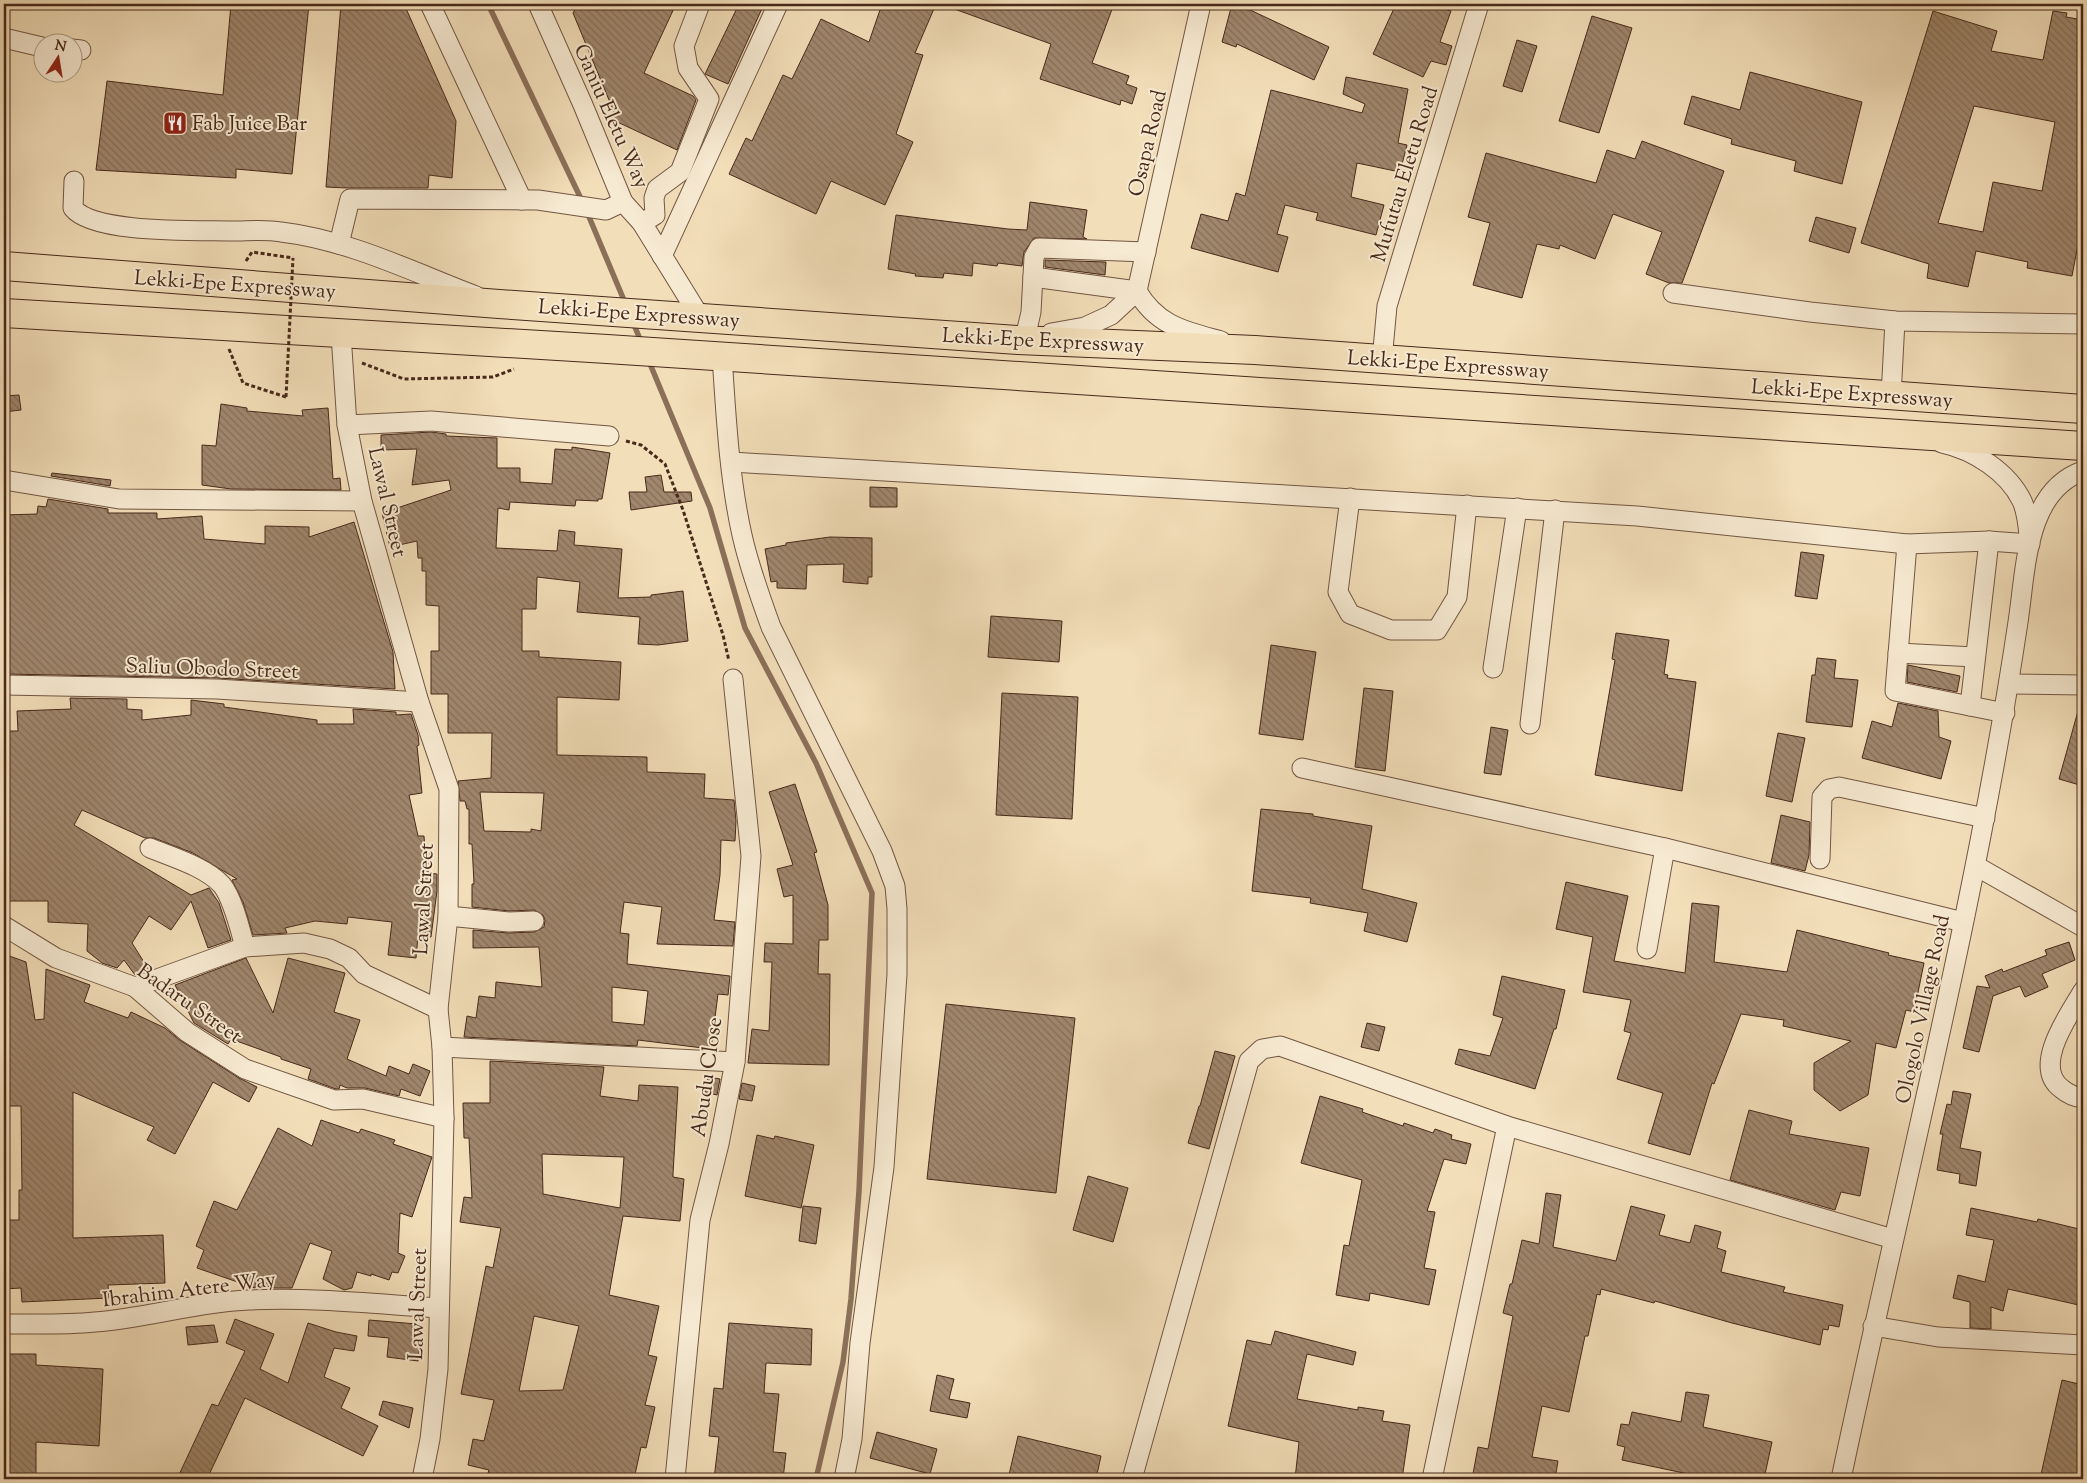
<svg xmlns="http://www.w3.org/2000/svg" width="2087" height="1483" viewBox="0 0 2087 1483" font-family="'Sorts Mill Goudy',serif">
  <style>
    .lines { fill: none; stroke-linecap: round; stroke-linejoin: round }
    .stream { stroke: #8b7059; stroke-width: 5.5 }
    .building { fill: url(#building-back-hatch); stroke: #48291a; fill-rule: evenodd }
    .minor-casing { stroke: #725642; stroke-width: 21 }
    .highway-casing { stroke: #48291a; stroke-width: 30 }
    .path { stroke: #48291a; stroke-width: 3; stroke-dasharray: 4 2.5; stroke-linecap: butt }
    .minor { stroke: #f7ead2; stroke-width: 19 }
    .highway { stroke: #f2deb9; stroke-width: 28 }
    .path-bridge { stroke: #48291a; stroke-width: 3; stroke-dasharray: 4 2.5; stroke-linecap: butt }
    .labels { text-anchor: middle; stroke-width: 4; stroke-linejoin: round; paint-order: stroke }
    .street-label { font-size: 21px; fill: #48291a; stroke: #f7ead2 }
    .poi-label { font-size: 21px; fill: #48291a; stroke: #f7ead2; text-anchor: start }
  </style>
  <defs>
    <pattern id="building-back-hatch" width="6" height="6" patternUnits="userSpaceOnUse" patternTransform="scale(1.25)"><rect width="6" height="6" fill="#a0876d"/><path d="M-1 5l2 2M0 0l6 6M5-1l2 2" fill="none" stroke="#846e59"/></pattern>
  </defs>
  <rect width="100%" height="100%" fill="#f2deb9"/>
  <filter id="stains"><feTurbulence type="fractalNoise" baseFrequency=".004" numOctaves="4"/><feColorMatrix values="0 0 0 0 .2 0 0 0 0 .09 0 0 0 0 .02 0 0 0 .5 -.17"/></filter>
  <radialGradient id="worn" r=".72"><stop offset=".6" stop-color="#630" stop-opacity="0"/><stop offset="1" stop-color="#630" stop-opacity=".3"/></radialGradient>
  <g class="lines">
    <g class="stream">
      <polyline points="488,4 583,203"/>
      <polyline points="587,212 626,305"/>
      <polyline points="632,320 642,344"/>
      <polyline points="648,359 710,508 745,628 816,763 872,893 859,1191 851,1299 843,1362 816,1479"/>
    </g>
  </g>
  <g class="building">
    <polygon points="231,4 309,4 292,174 236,169 236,178 96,170 107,81 223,95"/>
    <polygon points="341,4 404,4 456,121 452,178 429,175 428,188 347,188 326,187"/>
    <polygon points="578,4 676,4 644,73 693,96 696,100 677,150 611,119 614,112 573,13"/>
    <polygon points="739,4 764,4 728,84 705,74"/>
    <polygon points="882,4 936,4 915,53 923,55 896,134 913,142 885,205 831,181 816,214 729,174 746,138 752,141 783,75 792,79 821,19 869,42"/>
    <polygon points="946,4 1114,4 1092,63 1129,76 1126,84 1137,88 1132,104 1121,100 1120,105 1040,79 1051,44 946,6"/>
    <polygon points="1232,4 1249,4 1248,9 1329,47 1314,80 1237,44 1236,47 1222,42"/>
    <polygon points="1396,4 1428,4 1451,11 1440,42 1452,46 1446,65 1431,61 1423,77 1373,54"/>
    <path d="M1933,11L1997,31L1991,51L2043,60L2053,11L2067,13L2066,17L2083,20V218L2072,276L2027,268L2028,262L1976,251L1968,287L1927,278L1929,264L1861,243ZM1974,106L2055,122L2042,191L1993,182L1983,232L1938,223Z"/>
    <polygon points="1592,16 1632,28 1599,133 1559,121"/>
    <polygon points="1517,40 1537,46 1522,92 1503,86"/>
    <polygon points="1750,72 1862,102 1842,184 1794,171 1796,161 1731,144 1732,139 1684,124 1692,96 1740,110"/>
    <polygon points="1346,77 1408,89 1398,143 1407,145 1400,172 1357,163 1351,197 1384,205 1376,235 1316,220 1318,213 1285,205 1277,234 1288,237 1278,272 1191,248 1201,214 1228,221 1236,193 1245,196 1271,90 1362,113 1365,104 1343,94"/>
    <polygon points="1642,141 1724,171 1682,283 1669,283 1646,274 1662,232 1613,214 1595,259 1560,245 1559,249 1537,244 1522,298 1473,285 1490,223 1468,217 1486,153 1596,183 1607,150 1635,159"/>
    <polygon points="1030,202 1087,210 1083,237 1087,239 1034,238 1024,252 1022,266 998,263 997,266 973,263 972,276 944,273 943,278 915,276 916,274 888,269 896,215 1008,229 1027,230"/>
    <polygon points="1816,217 1856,228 1849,253 1809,241"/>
    <polygon points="1045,260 1106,262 1105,275 1045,267"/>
    <polygon points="19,395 21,410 4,412 4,396"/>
    <polygon points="221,404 247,408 247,411 303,416 302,410 328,408 333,479 340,478 341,490 231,489 202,485 202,445 216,446"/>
    <path d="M431,432L446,434V436L497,438V468H520V482L552,484L555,449L572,450V447L610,453L602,499H598V501L576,500L575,506L510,502L509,510L498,508L496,548L557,551L559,530L575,532L574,545L622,549L618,598L651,597V595L683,591L688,641L658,645L638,644L640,617L577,612L580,582L537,577L536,609H522V651H539V657L621,662L619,700L557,697V755L647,757V772L705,774L704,798L734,800L736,821L735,841L721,840L720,875L714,920L735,922L733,946L657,944L662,907L624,902L620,933L629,934L627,964L730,976L728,995L718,994L711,1049L638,1040L637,1046L464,1037L467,1016L476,1018L479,996L495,998L496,982L542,987L539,947L473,948V930L508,933L534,932L544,927L545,920L543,915L534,910L509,911L472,907V884H474L472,844H469V809H467L465,801H460L458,781L491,778L492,733H448V694H431V651H439V606L426,605V571H422V558H418L417,541L390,547L382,513L451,490L449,480L412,485L417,449L381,450V435ZM480,792L544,793L541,831L531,829V832L484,831ZM612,987L648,991L644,1025L612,1022Z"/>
    <polygon points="52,473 111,480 110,486 51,476"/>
    <polygon points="661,475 664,492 691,492 692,501 631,510 629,492 647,492 645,477"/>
    <polygon points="870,487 897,488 897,507 870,507"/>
    <polygon points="48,499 108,509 108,513 157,513 157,519 202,516 204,539 265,544 265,526 309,527 309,537 354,522 393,652 395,689 217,678 4,674 4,515 37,514 38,506 46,507"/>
    <polygon points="830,537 872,538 872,577 868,577 868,584 843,582 844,564 807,565 806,589 777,588 777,581 771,582 765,549 786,545 786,543"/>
    <polygon points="1801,552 1824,555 1817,599 1795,596"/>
    <polygon points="991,616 1062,621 1059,662 988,657"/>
    <polygon points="1616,633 1669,640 1664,674 1668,675 1667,678 1696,682 1682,791 1595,775 1615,660 1612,659"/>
    <polygon points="1271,645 1316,652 1303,740 1259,734"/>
    <polygon points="1817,658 1836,660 1834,678 1858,680 1852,727 1806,722 1812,675 1815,675"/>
    <polygon points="1908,665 1960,676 1957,692 1907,682"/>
    <polygon points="1364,688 1393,691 1385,771 1355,767"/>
    <polygon points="1002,693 1078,697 1072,819 996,815"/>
    <polygon points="70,698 127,699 127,709 142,710 142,720 191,715 191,700 224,704 224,707 317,720 317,724 354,724 353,709 396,712 396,715 411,714 418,735 419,745 417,746 422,793 409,795 418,836 424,836 425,849 430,849 428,873 437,874 437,891 431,937 418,936 416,958 388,955 392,922 348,917 347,924 315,921 285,928 287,933 253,935 243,902 232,880 237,879 193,853 154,838 145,838 82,810 74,825 191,895 209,888 219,903 231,940 208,948 191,901 171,930 149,916 132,943 149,970 135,975 124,960 117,968 102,963 87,951 88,924 48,922 48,901 4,901 4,731 18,731 17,711 71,709"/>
    <polygon points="1898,703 1938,711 1939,737 1951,741 1941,779 1862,758 1872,721 1892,727"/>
    <polygon points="2078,711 2083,711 2083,786 2059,779"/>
    <polygon points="1491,727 1508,730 1501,775 1484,773"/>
    <polygon points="1778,733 1805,738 1792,802 1766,796"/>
    <polygon points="795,784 817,852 814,853 828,905 828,940 819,940 818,974 830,974 829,1065 748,1063 752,1029 769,1031 772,962 764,962 765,943 793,944 793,895 784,897 777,869 793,865 769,792"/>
    <polygon points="1261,809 1313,814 1313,816 1372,826 1362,889 1417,903 1407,942 1364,931 1368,913 1310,903 1311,898 1252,891"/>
    <polygon points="1781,815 1810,822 1809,855 1805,871 1771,863"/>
    <polygon points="1566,882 1628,896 1614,961 1685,973 1692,903 1719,906 1714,962 1787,972 1797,930 1889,953 1888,955 1924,963 1914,1012 1906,1010 1896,1048 1876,1043 1868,1095 1840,1111 1814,1090 1814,1063 1851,1041 1783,1026 1784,1020 1741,1014 1714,1084 1712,1083 1690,1155 1648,1143 1663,1093 1617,1079 1631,1033 1624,1031 1631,1000 1583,992 1593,937 1556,929"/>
    <polygon points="2069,942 2075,960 2042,974 2048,987 2025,997 2020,986 1993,996 1979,1052 1963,1048 1977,986 1990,988 1985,976 2002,969 2003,972 2047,955 2045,950"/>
    <polygon points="4,954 26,962 35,1020 44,1019 46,969 90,985 84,1002 128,1018 131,1012 165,1028 181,1041 239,1078 257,1087 249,1102 213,1082 175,1154 147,1140 154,1127 73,1092 73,1238 163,1235 165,1283 108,1285 109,1298 22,1302 21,1288 4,1289 4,1220 19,1220 19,1190 22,1190 21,1106 4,1106"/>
    <polygon points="246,958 273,1013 288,958 345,973 334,1012 360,1020 347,1059 386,1076 389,1066 409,1074 413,1064 430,1071 420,1096 401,1089 399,1096 365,1088 347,1088 340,1085 339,1089 336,1089 308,1079 311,1069 281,1059 281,1057 231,1039 228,1044 194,1023 175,985"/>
    <polygon points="1502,976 1565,990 1556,1029 1554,1029 1535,1089 1455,1064 1459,1049 1490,1056 1503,1018 1493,1015"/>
    <polygon points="946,1004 1075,1018 1056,1193 927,1179"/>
    <polygon points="1367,1023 1385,1027 1379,1051 1361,1047"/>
    <polygon points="1215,1051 1235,1056 1209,1149 1188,1143 1199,1106 1200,1106"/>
    <path d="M490,1061L604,1067L600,1096L638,1101L639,1085L678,1087L673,1174V1177L684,1179L680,1221L623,1216L609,1295L659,1306L648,1355L657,1357L645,1405L655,1407L646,1448L641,1447L634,1479H514L488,1473L489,1470L468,1465L473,1439L484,1441L494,1400L461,1394L486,1266L493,1268L501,1228L460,1222L464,1197L472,1198L469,1138H464L463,1103H490ZM542,1154L624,1157L620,1208L543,1194ZM534,1316L579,1326L563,1390L519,1391Z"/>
    <polygon points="708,1077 720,1079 717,1095 705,1092"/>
    <polygon points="742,1083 755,1086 752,1101 739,1099"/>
    <polygon points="1953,1091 1971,1094 1960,1148 1981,1152 1976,1186 1959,1183 1960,1174 1937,1170 1943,1134 1940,1134 1947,1104 1951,1105"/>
    <polygon points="1320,1096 1363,1109 1362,1112 1403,1126 1404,1123 1433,1133 1435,1129 1452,1135 1451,1139 1471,1144 1466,1164 1444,1159 1427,1211 1435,1212 1424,1268 1436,1270 1429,1305 1370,1293 1369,1301 1336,1295 1344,1245 1349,1246 1362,1180 1301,1163"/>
    <polygon points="1749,1110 1792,1121 1789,1134 1869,1148 1860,1196 1841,1192 1835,1210 1730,1180"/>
    <polygon points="321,1120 359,1133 361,1129 395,1140 393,1144 432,1157 412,1217 400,1213 398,1253 405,1256 398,1273 392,1272 389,1280 371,1274 371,1276 357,1272 352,1288 344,1290 323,1279 332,1251 310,1243 292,1288 274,1288 256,1283 255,1288 197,1268 204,1250 196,1246 214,1201 237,1210 278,1128 312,1146"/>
    <polygon points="757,1135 774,1139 775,1136 814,1145 801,1208 745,1196"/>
    <polygon points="1088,1176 1128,1188 1113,1242 1073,1230"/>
    <polygon points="1546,1193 1561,1195 1553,1247 1616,1261 1631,1206 1665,1215 1659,1235 1690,1243 1695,1225 1721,1232 1717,1248 1726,1251 1721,1272 1785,1287 1783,1292 1843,1305 1839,1327 1829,1325 1828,1330 1823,1329 1820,1345 1732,1323 1655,1301 1654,1303 1601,1289 1600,1295 1597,1294 1588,1336 1585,1336 1569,1412 1542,1406 1532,1457 1558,1461 1555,1479 1472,1479 1478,1447 1488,1449 1513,1316 1503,1313 1510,1284 1512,1284 1522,1240 1539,1244"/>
    <polygon points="803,1206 821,1208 816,1244 799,1241"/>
    <polygon points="1971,1208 2037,1222 2038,1219 2083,1230 2083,1306 2008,1289 2003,1311 1991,1307 1991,1329 1970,1328 1970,1302 1953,1298 1958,1275 1985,1282 1994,1240 1966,1235"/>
    <polygon points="235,1319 274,1334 260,1369 288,1383 308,1323 336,1332 357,1336 354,1351 334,1348 324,1377 350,1388 341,1408 378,1426 363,1456 245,1398 207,1479 177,1479 212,1404 218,1406 245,1351 226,1343"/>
    <polygon points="369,1320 417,1324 416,1344 420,1345 418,1361 387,1357 389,1338 368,1336"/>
    <polygon points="729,1323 812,1329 811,1365 766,1363 764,1393 779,1394 773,1452 786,1453 783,1479 714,1479 719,1437 709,1436 714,1388 723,1389"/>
    <polygon points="214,1325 218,1342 188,1345 186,1327"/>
    <polygon points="1275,1331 1356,1352 1353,1365 1307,1354 1297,1399 1358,1410 1358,1407 1384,1411 1382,1421 1410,1425 1402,1479 1295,1479 1299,1442 1228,1426 1247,1340 1271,1345"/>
    <polygon points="4,1354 36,1354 36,1365 103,1369 99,1446 36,1442 36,1479 4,1479"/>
    <polygon points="937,1375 954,1379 949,1399 970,1403 967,1418 930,1411"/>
    <polygon points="2062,1380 2083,1385 2083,1479 2040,1479"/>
    <polygon points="1686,1392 1709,1395 1703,1427 1772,1442 1764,1479 1712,1479 1622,1460 1625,1447 1617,1445 1621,1424 1629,1425 1632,1412 1681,1422"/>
    <polygon points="383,1401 413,1408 409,1428 379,1415"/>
    <polygon points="877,1432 937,1449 930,1474 870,1458"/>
    <polygon points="1018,1436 1101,1456 1096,1479 1008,1479"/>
  </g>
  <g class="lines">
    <g class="minor-casing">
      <g id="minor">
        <polyline points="430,4 522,200"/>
        <polyline points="538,4 583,105 623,202 642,223 700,317"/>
        <polyline points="4,38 42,47"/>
        <polyline points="72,49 81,50"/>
        <path d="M74,181L73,208C93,234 198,230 232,231C248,231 265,229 281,232C349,240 413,272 476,296"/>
        <polyline points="642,223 655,215 654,198 657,189 680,172 709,99 688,68 684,46 700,4"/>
        <polyline points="339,244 350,199 538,200 606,210 623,202"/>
        <polyline points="662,256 778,4"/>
        <polyline points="1033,277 1137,291"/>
        <polyline points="1137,291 1201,4"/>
        <path d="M1137,291C1157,326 1185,331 1221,341"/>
        <polyline points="1673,293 1810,312 1895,321 2083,324"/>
        <polyline points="1051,333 1085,327 1111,315 1137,291"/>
        <polyline points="341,334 347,425 362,501 419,702 449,789 448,916 438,1009 442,1047 444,1118 438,1369 430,1439 422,1479"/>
        <polyline points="1025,338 1031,312 1034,257 1039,248 1146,252"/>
        <path d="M722,356C726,415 729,477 742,535C749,566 760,597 771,627L882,851L895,886L897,909V974L884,1167L860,1343L852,1439L844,1479"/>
        <polyline points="1382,360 1387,306 1479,4"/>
        <polyline points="1891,396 1895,321"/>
        <polyline points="347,425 431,421 609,436"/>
        <path d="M1942,443C1974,450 2008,472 2022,501C2027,512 2028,524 2029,536"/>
        <polyline points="731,462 1637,516 1907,544 1989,541 2030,544"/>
        <polyline points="4,480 119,499 362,501"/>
        <polyline points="1350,498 1338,592 1350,614 1391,630 1437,630 1457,597 1467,505"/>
        <polyline points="1907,544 1895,691 2005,713"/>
        <polyline points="1898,653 1975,657"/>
        <polyline points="1493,668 1517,508"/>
        <polyline points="2009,684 2083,685"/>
        <polyline points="4,685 217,689 419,702"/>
        <polyline points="1970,706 1989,541"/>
        <polyline points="1530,724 1555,510"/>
        <polyline points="1302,768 1665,848 1963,922"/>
        <path d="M150,848C172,857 206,867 222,885C233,899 240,929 245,947"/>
        <polyline points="1820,859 1822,797 1829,789 1839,787 1985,818"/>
        <polyline points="1976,866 2083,927"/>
        <polyline points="448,916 509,922 534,921"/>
        <polyline points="4,926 56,958 135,987 187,1032 245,1069 334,1100 363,1099 444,1118"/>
        <polyline points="1647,949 1665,848"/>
        <polyline points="135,987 245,947 304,943 330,949 349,958 364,974 438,1009"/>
        <path d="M2083,991C2069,1015 2031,1067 2062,1089C2069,1095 2075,1097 2083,1098"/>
        <polyline points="442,1047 735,1062"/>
        <path d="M4,1324C34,1324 65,1325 95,1322C147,1318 197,1302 249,1300C312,1297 376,1304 439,1308"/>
        <polyline points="1873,1326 1938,1337 2083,1345"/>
        <polyline points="675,1479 700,1220 719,1144 735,1062 751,856 733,679"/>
        <polyline points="1132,1479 1249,1061 1262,1049 1280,1046 1507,1126 1893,1239"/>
        <polyline points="1432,1479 1507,1126"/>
        <path d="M1841,1479C1901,1194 1975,911 2018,622C2026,571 2025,491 2083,471"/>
      </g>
    </g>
    <g class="highway-casing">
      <g id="highway">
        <polyline points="4,266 499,304 1018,340 1255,350 2083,409"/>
        <polyline points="4,313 607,349 2083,446"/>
      </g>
    </g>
    <g class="path">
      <polyline points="246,261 252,252 293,258"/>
      <polyline points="229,349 243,383 286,397"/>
      <polyline points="362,363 404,379 493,377 514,369"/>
      <polyline points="626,441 641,445 665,464 683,510 723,635 729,661"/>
    </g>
    <use href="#minor" class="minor"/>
    <use href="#highway" class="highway"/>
    <polyline class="path-bridge" points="286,397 293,258"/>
  </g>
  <defs>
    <g id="restaurant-square" transform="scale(1.25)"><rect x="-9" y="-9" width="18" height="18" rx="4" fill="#8f2418" stroke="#f7ead2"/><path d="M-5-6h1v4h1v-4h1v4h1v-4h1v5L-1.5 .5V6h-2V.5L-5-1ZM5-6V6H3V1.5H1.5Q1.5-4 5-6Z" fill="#fff"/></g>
  </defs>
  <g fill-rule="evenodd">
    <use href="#restaurant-square" x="175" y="123"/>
  </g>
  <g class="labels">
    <g class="street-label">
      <text transform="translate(612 116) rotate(66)" y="7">Ganiu Eletu Way</text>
      <text transform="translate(1147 143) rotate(-77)" y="7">Osapa Road</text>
      <text transform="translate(1404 174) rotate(-73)" y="7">Mufutau Eletu Road</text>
      <text transform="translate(235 284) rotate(4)" y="7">Lekki-Epe Expressway</text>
      <text transform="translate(639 313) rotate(4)" y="7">Lekki-Epe Expressway</text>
      <text transform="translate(1043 340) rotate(3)" y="7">Lekki-Epe Expressway</text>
      <text transform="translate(1448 364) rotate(4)" y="7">Lekki-Epe Expressway</text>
      <text transform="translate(1852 393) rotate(4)" y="7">Lekki-Epe Expressway</text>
      <text transform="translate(388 502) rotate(77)" y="7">Lawal Street</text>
      <text transform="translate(212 668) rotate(2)" y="7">Saliu Obodo Street</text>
      <text transform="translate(423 899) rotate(-87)" y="7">Lawal Street</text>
      <text transform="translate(190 1003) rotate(35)" y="7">Badaru Street</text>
      <text transform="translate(1922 1009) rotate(-78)" y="7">Ologolo Village Road</text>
      <text transform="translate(706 1077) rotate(-82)" y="7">Abudu Close</text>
      <text transform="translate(189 1289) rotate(-7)" y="7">Ibrahim Atere Way</text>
      <text transform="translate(417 1304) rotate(-88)" y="7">Lawal Street</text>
    </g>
    <g class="poi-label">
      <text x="192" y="130">Fab Juice Bar</text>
    </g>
  </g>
  <rect width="2087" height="1483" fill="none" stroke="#f2deb9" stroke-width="20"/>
  <rect x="5" y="5" width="2077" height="1473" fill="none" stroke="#48291a" stroke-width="2.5"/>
  <rect x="10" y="10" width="2067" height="1463" fill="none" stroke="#48291a"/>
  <g transform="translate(58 58) rotate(12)"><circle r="24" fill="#f7ead2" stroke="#b19d88"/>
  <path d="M0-4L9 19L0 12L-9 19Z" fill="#8f2418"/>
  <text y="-8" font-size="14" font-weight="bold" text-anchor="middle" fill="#48291a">N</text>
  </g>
  <rect width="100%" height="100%" filter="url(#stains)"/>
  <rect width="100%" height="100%" fill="url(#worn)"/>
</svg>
